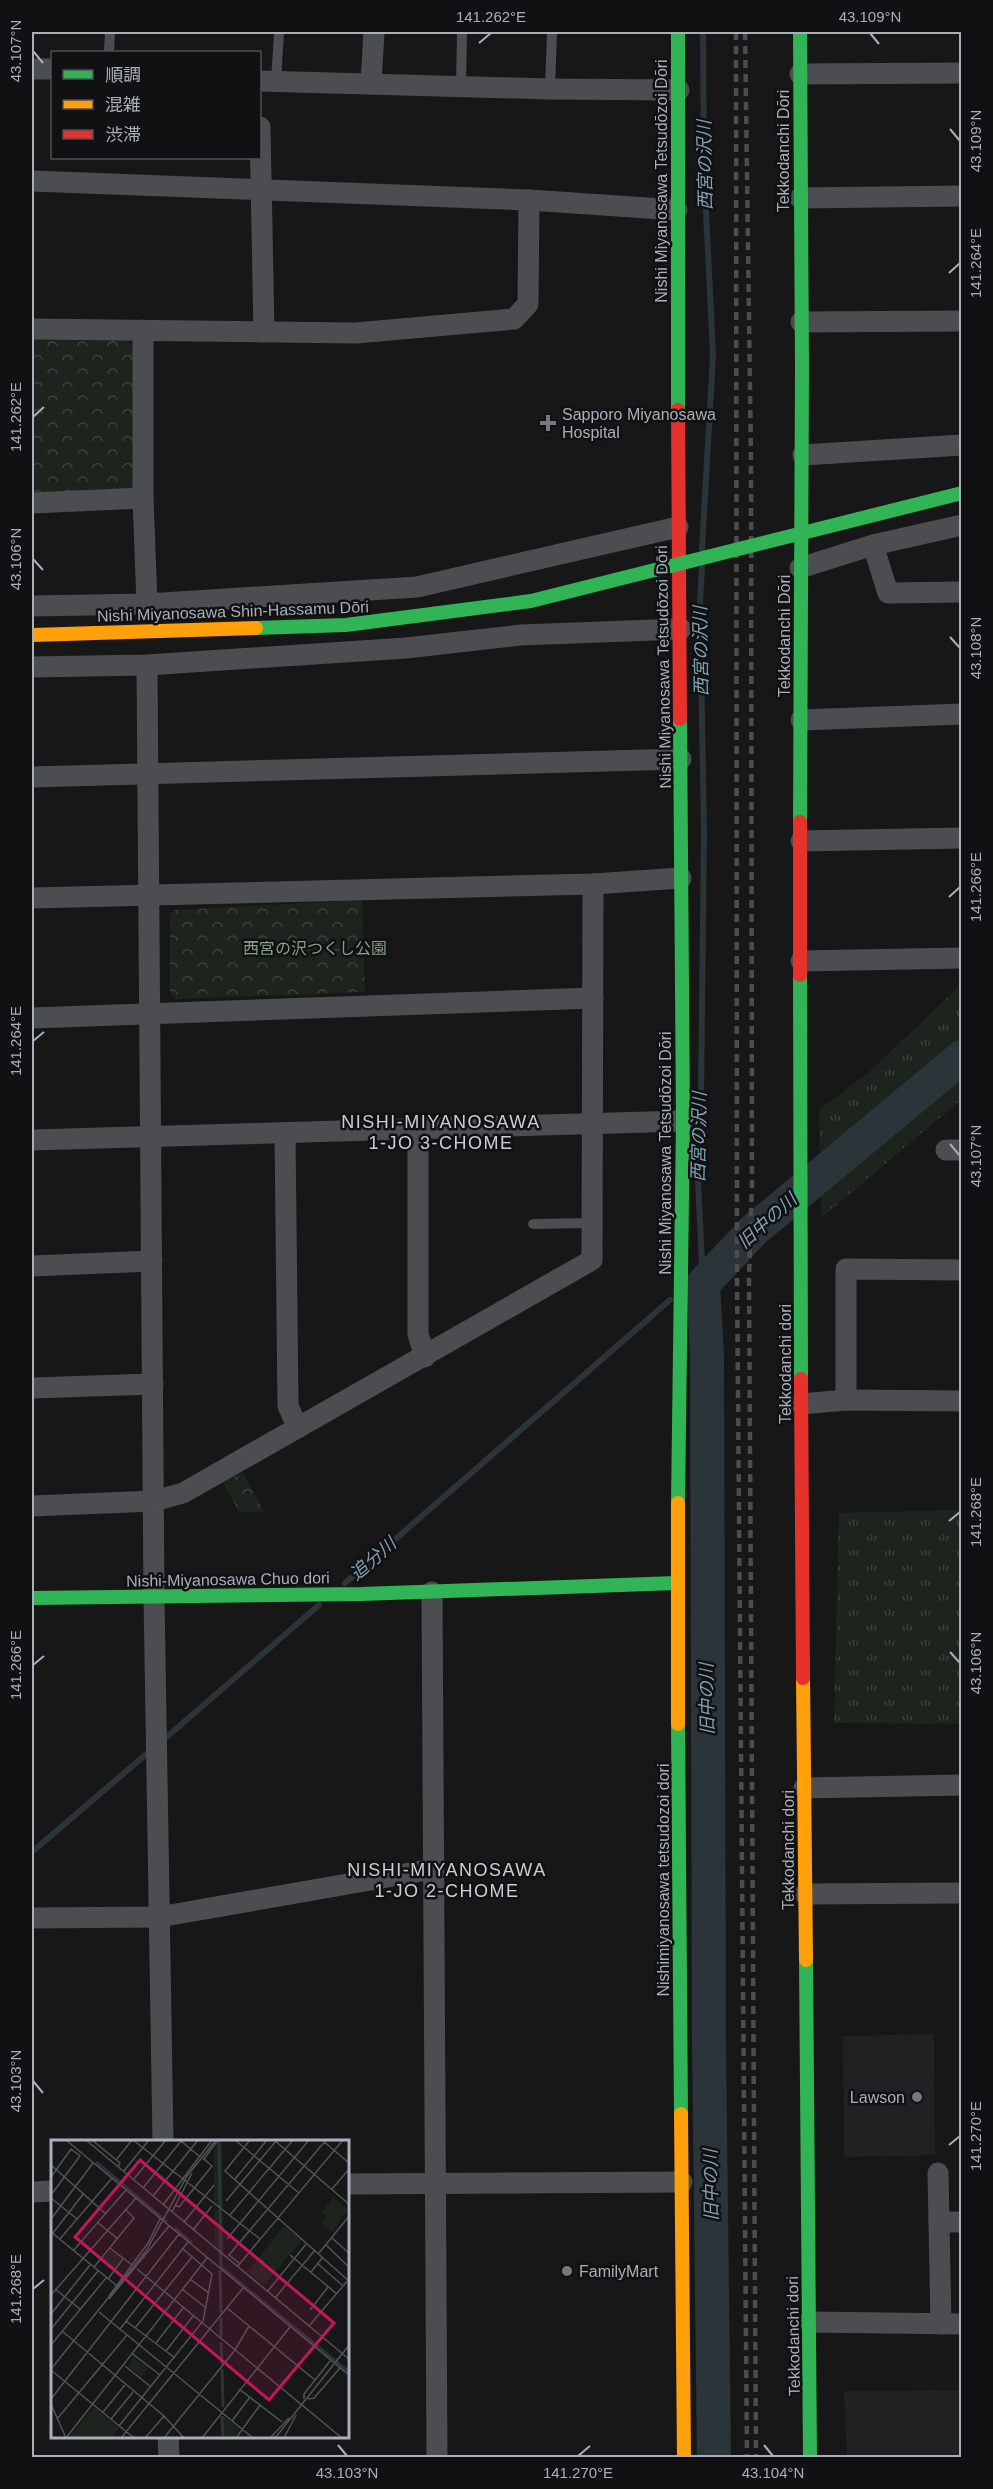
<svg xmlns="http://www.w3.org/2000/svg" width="993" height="2489" viewBox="0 0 993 2489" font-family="Arial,'Noto Sans JP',sans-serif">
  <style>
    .built { fill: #212123 }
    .grass { fill: url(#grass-tufts) }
    .forest { fill: url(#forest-crowns) }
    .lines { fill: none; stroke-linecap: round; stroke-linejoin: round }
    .stream { stroke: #2b3439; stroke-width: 6 }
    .river { stroke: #2b3439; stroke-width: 34 }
    .lane { stroke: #4b4d50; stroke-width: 10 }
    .street { stroke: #4b4d50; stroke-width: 21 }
    .fast { stroke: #30b455; stroke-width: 14 }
    .slow { stroke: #ff9f0a; stroke-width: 14 }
    .jam { stroke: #e5322d; stroke-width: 14 }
    .rail { stroke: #4c4d4f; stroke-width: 4.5; stroke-dasharray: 8 6; stroke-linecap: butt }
    .fast-bridge { stroke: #30b455; stroke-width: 14 }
    .slow-bridge { stroke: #ff9f0a; stroke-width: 14 }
    .ticks { fill: none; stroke: #a9afb8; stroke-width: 2 }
    .poi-dot { fill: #767a80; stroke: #111113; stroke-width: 2 }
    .labels { text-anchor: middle; stroke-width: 5; stroke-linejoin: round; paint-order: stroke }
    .street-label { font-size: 16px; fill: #a9afb8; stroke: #111113 }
    .poi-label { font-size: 16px; fill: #a9afb8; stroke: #111113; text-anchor: start }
    .park-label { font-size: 16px; fill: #83a280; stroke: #111113 }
    .water-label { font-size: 18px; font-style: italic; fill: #81a1b1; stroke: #111113 }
    .neighbourhood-label { font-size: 18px; letter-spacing: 1.5px; fill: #caced4; stroke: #111113 }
    .inset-river { fill: none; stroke: #2b3439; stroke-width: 3 }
    .inset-road { fill: none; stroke: #515457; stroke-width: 1.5 }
    .view { fill: #c2185b; fill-opacity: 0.15; stroke: #c2185b; stroke-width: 3 }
    .inset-edge { fill: none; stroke: #a9afb8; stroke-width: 3 }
    .neatline { fill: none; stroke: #a9afb8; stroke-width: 2 }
    .ticks-label { font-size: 15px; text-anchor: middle; fill: #a9afb8 }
  </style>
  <defs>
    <pattern id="grass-tufts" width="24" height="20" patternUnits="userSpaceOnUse" patternTransform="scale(1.5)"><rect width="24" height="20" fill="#1d241e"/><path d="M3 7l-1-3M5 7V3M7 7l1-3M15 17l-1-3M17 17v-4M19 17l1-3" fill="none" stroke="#3b413d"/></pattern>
    <pattern id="forest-crowns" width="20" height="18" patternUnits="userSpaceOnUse" patternTransform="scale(1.5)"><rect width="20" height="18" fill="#1d241e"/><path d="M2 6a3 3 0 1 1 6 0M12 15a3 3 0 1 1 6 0" fill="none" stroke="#3b413d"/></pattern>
  </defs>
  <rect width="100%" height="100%" fill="#171717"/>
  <g class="built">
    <polygon points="934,2034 935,2155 844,2157 843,2036"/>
    <polygon points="961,2390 961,2457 847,2457 844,2391"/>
  </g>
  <g class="grass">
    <polygon points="961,985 961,1100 821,1218 819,1110 869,1072"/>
    <polygon points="961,1510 961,1724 834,1723 839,1513"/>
  </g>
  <g class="forest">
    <polygon points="32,340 127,341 135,348 137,482 131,489 32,493"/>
    <polygon points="362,900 365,992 176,999 170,993 170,914 175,910"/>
    <polygon points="243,1472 264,1512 239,1512 223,1483"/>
  </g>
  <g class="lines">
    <g class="stream">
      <polyline points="702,549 713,355 704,170 703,32"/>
      <polyline points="702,566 700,603 704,833 701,1098 698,1180 703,1284"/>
      <polyline points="345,1583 670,1300"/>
      <polyline points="161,1742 319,1605"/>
      <polyline points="32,1852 151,1750"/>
    </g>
    <polyline class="river" points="714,2458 709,2044 707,1355 703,1284 754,1230 962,1057"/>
    <g class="lane">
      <polyline points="109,52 110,32"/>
      <polyline points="276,81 279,32"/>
      <polyline points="461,86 462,32"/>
      <polyline points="550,89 552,32"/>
      <polyline points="533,1224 592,1223"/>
    </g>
    <g class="street">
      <polyline points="32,69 52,69"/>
      <polyline points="800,74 962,73"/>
      <polyline points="260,81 550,89 679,90"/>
      <polyline points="371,82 374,32"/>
      <polyline points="260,127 264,332"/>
      <polyline points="32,181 529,200 677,210"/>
      <polyline points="800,198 962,196"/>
      <polyline points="801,322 962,321"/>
      <polyline points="32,329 356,333 514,319 528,304 529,200"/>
      <polyline points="143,330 143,498 147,604"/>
      <polyline points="803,455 962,445"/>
      <polyline points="32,503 143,498"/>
      <polyline points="873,545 888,593 962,592"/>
      <polyline points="800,568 873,545 962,525"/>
      <polyline points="32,606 147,604 417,587 678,527"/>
      <polyline points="147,665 154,1596 163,2141"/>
      <polyline points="32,667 147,665 406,648 521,635 681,629"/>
      <polyline points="801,720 962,714"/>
      <polyline points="32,777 681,759"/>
      <polyline points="801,841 962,838"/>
      <polyline points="32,898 593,884 681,878"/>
      <polyline points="801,961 962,958"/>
      <polyline points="32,1018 593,998"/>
      <polyline points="418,1127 418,1334 425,1357"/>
      <polyline points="285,1133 288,1406 298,1428"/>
      <polyline points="32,1140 683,1121"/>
      <polyline points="946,1150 962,1150"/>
      <polyline points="32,1266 152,1261"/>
      <polyline points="32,1388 153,1384"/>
      <polyline points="846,1400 846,1269 962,1270"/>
      <polyline points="801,1404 846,1400 962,1401"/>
      <polyline points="32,1506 154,1501 183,1493 592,1260 593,884"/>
      <polyline points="432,1592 437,2458"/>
      <polyline points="804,1788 962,1785"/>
      <polyline points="805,1894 962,1893"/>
      <polyline points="32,1918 159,1917 433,1869"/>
      <polyline points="938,2173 941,2324"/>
      <polyline points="348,2184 682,2182"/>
      <polyline points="32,2192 52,2191"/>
      <polyline points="939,2222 962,2222"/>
      <polyline points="809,2322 962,2324"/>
      <polyline points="168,2436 169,2458"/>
    </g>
    <g class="fast">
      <polyline points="678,32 678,410"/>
      <polyline points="800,32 802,367 800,822"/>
      <polyline points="800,975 801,1379"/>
      <polyline points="678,1503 683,1121 680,719"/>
      <polyline points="32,1598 361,1594 677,1583"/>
      <polyline points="678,1724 681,2114"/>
      <polyline points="806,1960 810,2458"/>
    </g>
    <g class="slow">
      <polyline points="678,1503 678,1724"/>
      <polyline points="803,1678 806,1960"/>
      <polyline points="681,2114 684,2458"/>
    </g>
    <g class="jam">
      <polyline points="678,410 680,719"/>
      <polyline points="800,822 800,975"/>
      <polyline points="801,1379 803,1678"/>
    </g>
    <g class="rail">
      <polyline points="736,32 737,1277 747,2458"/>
      <polyline points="745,32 751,459 752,1182 749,1278 756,2458"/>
    </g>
    <polyline class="fast-bridge" points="256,628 346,625 531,601 962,493"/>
    <polyline class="slow-bridge" points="32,635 256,628"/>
  </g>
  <path class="ticks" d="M870,33L879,44M479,43L491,33M33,51L43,63M950,129L960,141M949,273L960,263M33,417L44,407M33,559L43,570M950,637L960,648M949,897L960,887M33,1041L44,1032M950,1144L960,1156M949,1521L960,1512M950,1652L960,1663M33,1665L44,1656M33,2081L43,2093M949,2145L960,2136M33,2289L44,2280M338,2445L347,2456M764,2445L773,2456M578,2456L590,2446"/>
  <g class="poi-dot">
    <path d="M545 414h6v6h6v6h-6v6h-6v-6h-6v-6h6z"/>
    <circle cx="917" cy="2097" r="6"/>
    <circle cx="567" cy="2271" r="6"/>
  </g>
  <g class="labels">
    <g class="street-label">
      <text transform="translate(783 151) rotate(-90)" y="6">Tekkodanchi Dōri</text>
      <text transform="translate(661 181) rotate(-90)" y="6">Nishi Miyanosawa Tetsudōzoi Dōri</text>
      <text transform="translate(233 611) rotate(-2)" y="6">Nishi Miyanosawa Shin-Hassamu Dōri</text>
      <text transform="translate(784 636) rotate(-90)" y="6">Tekkodanchi Dōri</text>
      <text transform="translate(663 667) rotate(-91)" y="6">Nishi Miyanosawa Tetsudōzoi Dōri</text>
      <text transform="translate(665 1153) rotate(-90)" y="6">Nishi Miyanosawa Tetsudōzoi Dōri</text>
      <text transform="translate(785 1364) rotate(-90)" y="6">Tekkodanchi dori</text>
      <text transform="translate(228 1579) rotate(-1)" y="6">Nishi-Miyanosawa Chuo dori</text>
      <text transform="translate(788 1850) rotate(-90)" y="6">Tekkodanchi dori</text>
      <text transform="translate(663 1880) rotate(-90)" y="6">Nishimiyanosawa tetsudozoi dori</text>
      <text transform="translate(793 2336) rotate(-91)" y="6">Tekkodanchi dori</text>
    </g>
    <g class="poi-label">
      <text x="562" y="420">Sapporo Miyanosawa<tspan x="562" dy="18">Hospital</tspan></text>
      <text x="905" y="2103" text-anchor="end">Lawson</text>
      <text x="579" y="2277">FamilyMart</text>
    </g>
    <g class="park-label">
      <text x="315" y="954">西宮の沢つくし公園</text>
    </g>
    <g class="water-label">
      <text transform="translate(705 165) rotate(-91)" y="6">西宮の沢川</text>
      <text transform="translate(701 651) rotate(-91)" y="6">西宮の沢川</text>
      <text transform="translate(699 1137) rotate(-89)" y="6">西宮の沢川</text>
      <text transform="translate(767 1221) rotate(-42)" y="6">旧中の川</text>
      <text transform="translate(373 1559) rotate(-41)" y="6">追分川</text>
      <text transform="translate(707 1699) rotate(-91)" y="6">旧中の川</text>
      <text transform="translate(711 2185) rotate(-91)" y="6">旧中の川</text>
    </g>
    <g class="neighbourhood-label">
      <text x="441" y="1128">NISHI-MIYANOSAWA<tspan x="441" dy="21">1-JO 3-CHOME</tspan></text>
      <text x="447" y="1876">NISHI-MIYANOSAWA<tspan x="447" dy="21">1-JO 2-CHOME</tspan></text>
    </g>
  </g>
  <g transform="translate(51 2140)">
    <rect width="298" height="298" fill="#171717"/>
    <path d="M169,0H171L172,68L163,66V9ZM163,69L172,72L173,113L164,106ZM233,86L251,100L213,145L197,131Z" fill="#1d241e"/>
    <path d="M282,57L297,70L281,92L270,83L275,76L271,72ZM59,110L71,118L62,130L50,120ZM83,216L97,227L90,237L77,226ZM43,267L68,288L60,298H18ZM173,277L189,289L183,298H173Z" fill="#1d241e"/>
    <path class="inset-river" d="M168,0L170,127L299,233M45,22L116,82M124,88L141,103M169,130L170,173M170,178V197M170,202L171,224M171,229L172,267M171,276L172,298"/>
    <path class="inset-road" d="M15,0L299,236M35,0L299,220M41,0L69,23L67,27M82,0L209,99M184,0L248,53M199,0L174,31L299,142M223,0L299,65M271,0L299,24M130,1L148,16M65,20L81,0M152,20L167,0M0,25L55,74M72,32L98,0M0,37L20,9L29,16L0,55M184,39L216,0M82,40L115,0M92,48L131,0M281,49L299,28M102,56L147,0M0,58L26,79M175,61L225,1M112,65L161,0M124,65L128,67L161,26L153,19M121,72L141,33M179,75L242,0M0,79L42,23M133,82L163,45M47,83L67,99M142,90L161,66M0,92L65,145M2,93L33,53M281,98L299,114M9,99L61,38M176,99L258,0M275,105L299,128M59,108L81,125M22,111L75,50M268,113L299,75M239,115L286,154M188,123L178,115L275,0M267,124L292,146M43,127L83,78L74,69M186,127L292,0M86,129L291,298M260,132L272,117M57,139L72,119M139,139L158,153M4,149L29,169M131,149L155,168M216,152L256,103M0,155L85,58M58,156L97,103L109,79M224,158L264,110M58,159L118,86M176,168L264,240M259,170L277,147M48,172L202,298M0,174L39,125M75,181L124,218M258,186L298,139M84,188L141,117M0,189L47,131M69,189L137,102M11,191L113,276L133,298M105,203L132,168M0,205L55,138M115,211L142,176M82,214L109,235M74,226L100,247M0,229L95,111L136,36L165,0M0,230L83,298M188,249L231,282M0,259L128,94M253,259V254L279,221M257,259L263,258L289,228M0,264L15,298M52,272L74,245M6,279L76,195M60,279L82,252M181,281L199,257M68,286L152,181L161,134L132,109M15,298L156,118M70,298L192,148M94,298L113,276M113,298L184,210L198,186M151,298L239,187M185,298L209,265M219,298L238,278M224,298L299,204M233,298L245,275"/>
    <path class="view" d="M89,20L283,183L218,260L24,97Z"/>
    <rect width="298" height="298" class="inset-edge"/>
  </g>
  <rect width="993" height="2489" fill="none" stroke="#111113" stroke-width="66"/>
  <rect x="51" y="51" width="210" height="108" fill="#111113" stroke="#4e5055" stroke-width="1.5"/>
  <rect x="63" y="70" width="30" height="9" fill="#30b455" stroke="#4e5055" stroke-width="1.5"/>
  <text x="105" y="81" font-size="18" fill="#a9afb8">順調</text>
  <rect x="63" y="100" width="30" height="9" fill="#ff9f0a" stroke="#4e5055" stroke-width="1.5"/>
  <text x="105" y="111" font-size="18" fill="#a9afb8">混雑</text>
  <rect x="63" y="130" width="30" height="9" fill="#e5322d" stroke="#4e5055" stroke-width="1.5"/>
  <text x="105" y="141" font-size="18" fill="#a9afb8">渋滞</text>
  <rect x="33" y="33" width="927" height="2423" class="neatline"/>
  <g class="ticks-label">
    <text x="491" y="22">141.262°E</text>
    <text x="870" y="22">43.109°N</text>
    <text transform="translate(16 51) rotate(-90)" y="5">43.107°N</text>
    <text transform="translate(976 141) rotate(-90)" y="5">43.109°N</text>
    <text transform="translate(976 263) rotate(-90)" y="5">141.264°E</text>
    <text transform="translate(16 417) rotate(-90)" y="5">141.262°E</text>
    <text transform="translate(16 559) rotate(-90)" y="5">43.106°N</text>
    <text transform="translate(976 648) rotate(-90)" y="5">43.108°N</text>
    <text transform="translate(976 887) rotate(-90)" y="5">141.266°E</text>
    <text transform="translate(16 1041) rotate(-90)" y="5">141.264°E</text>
    <text transform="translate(976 1156) rotate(-90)" y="5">43.107°N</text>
    <text transform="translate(976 1512) rotate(-90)" y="5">141.268°E</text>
    <text transform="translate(976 1663) rotate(-90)" y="5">43.106°N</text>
    <text transform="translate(16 1665) rotate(-90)" y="5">141.266°E</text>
    <text transform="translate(16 2081) rotate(-90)" y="5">43.103°N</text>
    <text transform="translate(976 2136) rotate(-90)" y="5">141.270°E</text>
    <text transform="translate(16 2289) rotate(-90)" y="5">141.268°E</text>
    <text x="347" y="2478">43.103°N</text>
    <text x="578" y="2478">141.270°E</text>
    <text x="773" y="2478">43.104°N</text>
  </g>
</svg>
